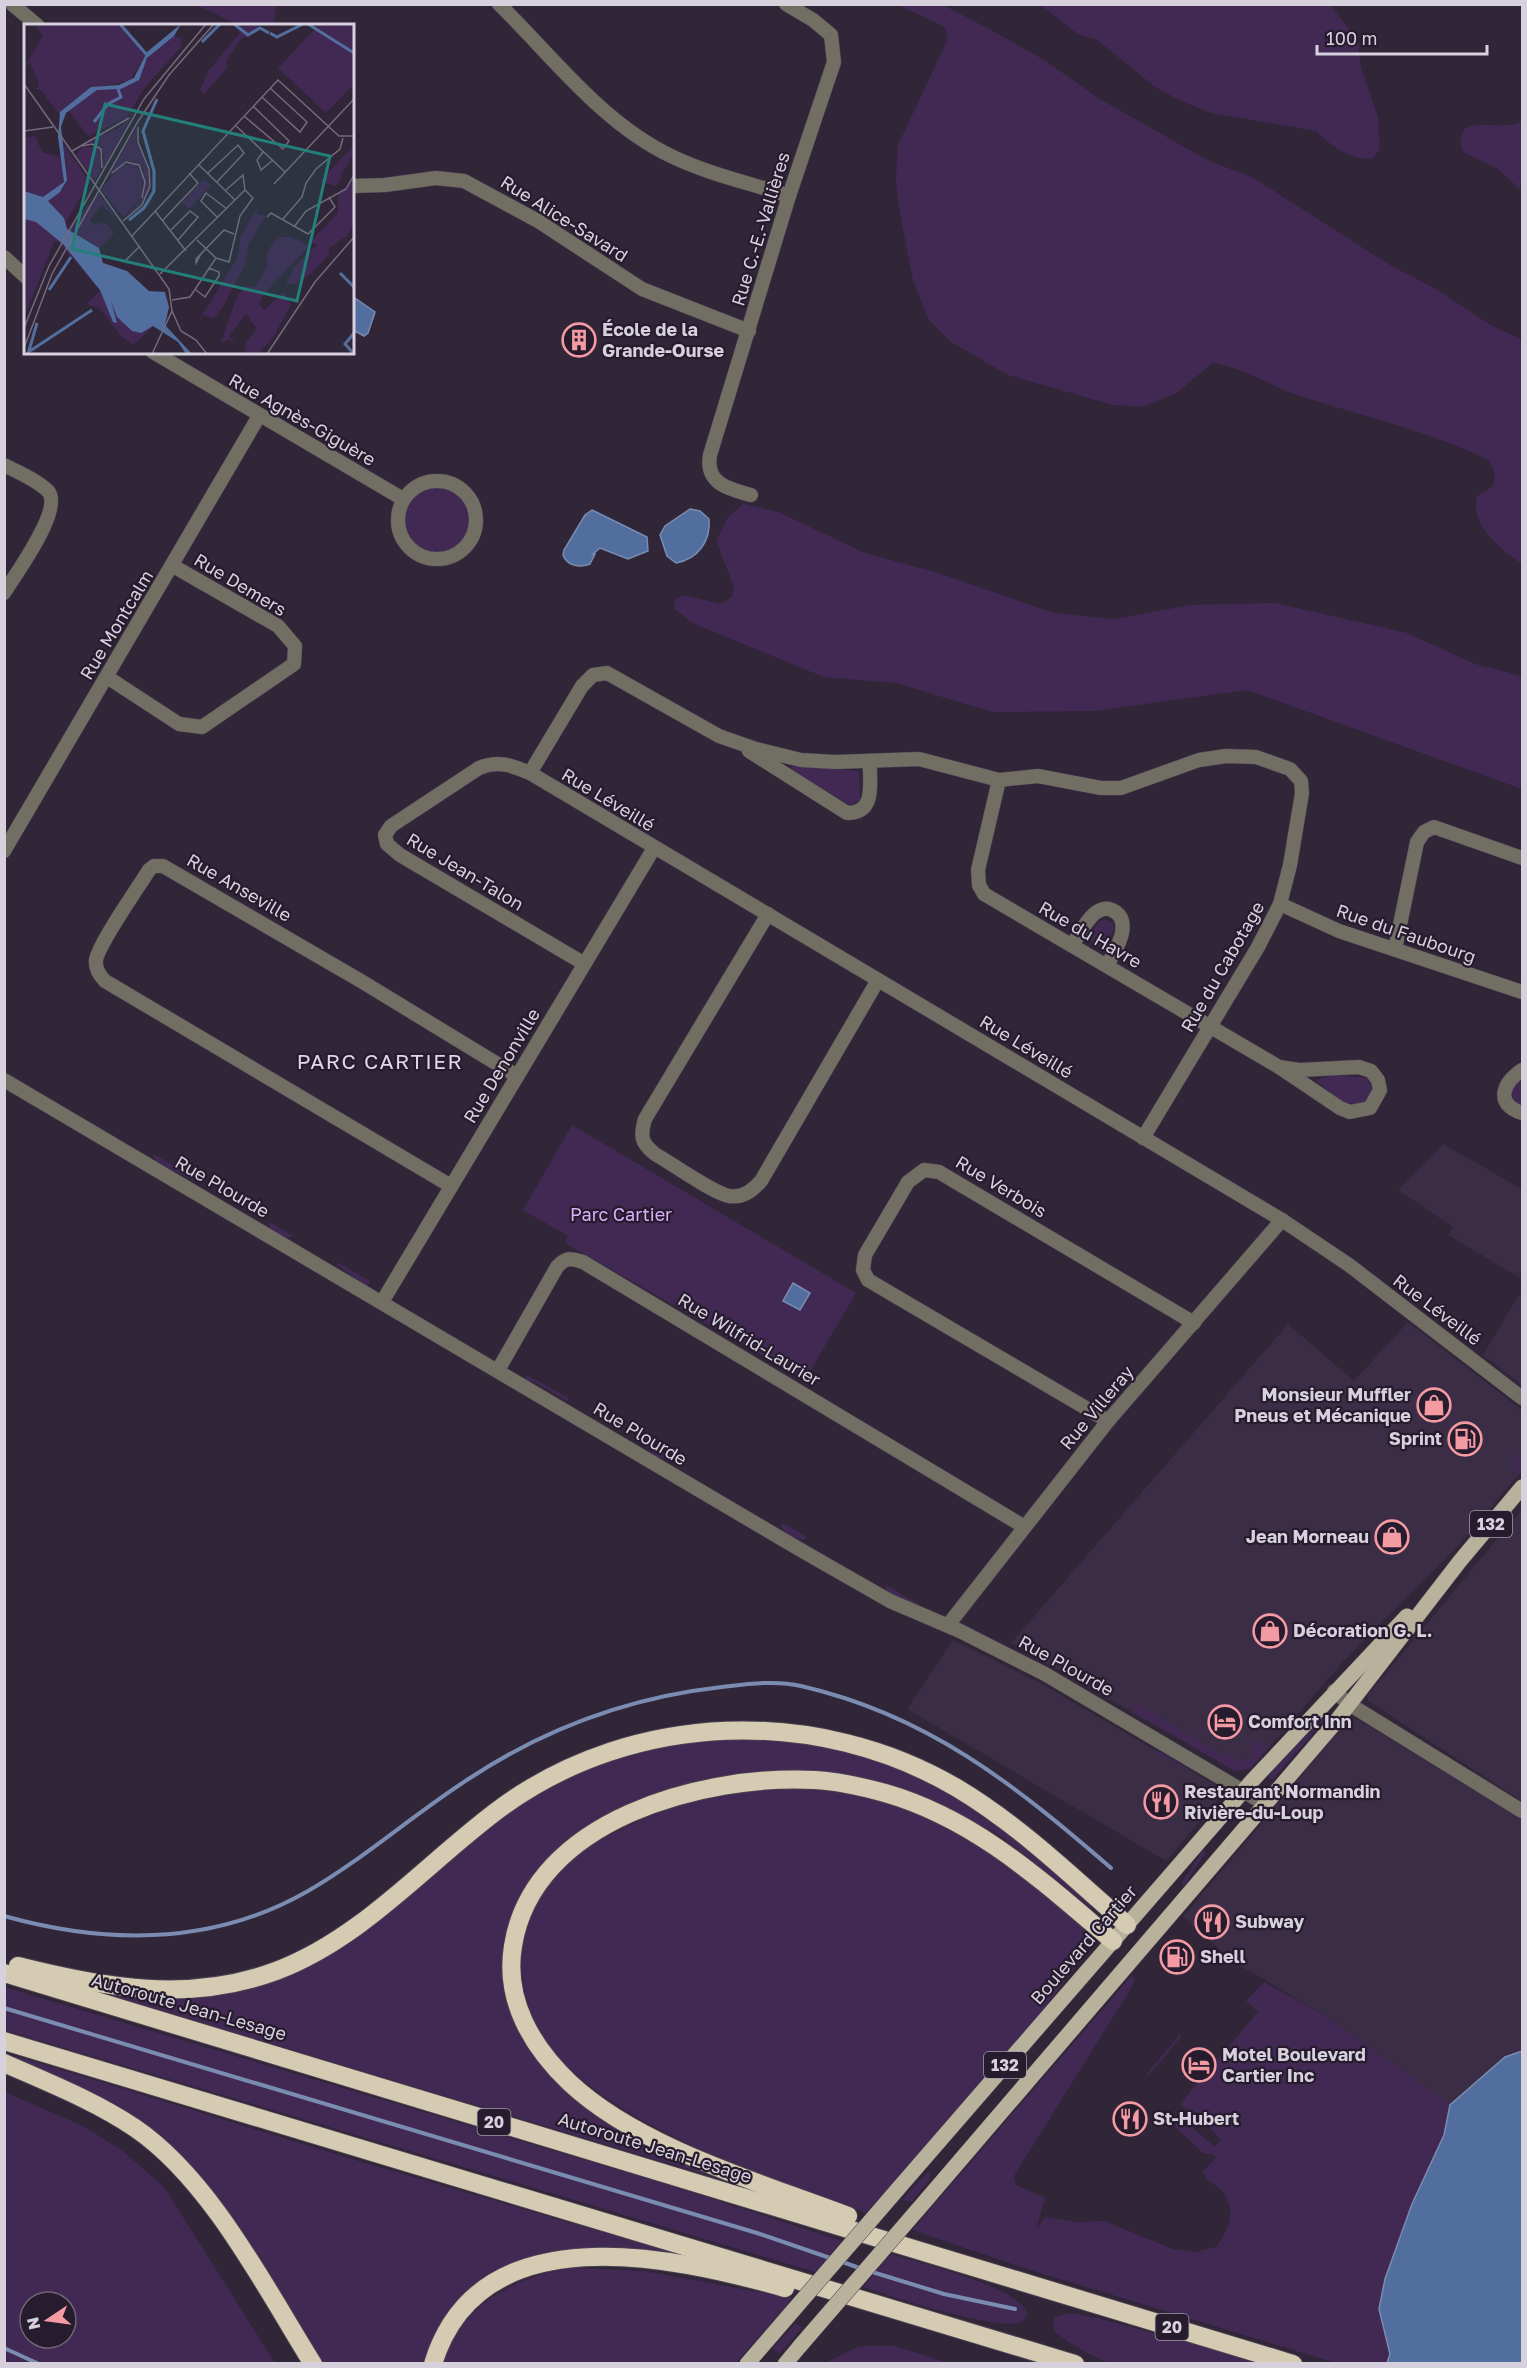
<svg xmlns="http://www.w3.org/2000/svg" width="1527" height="2368" viewBox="0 0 1527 2368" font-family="'Golos Text',sans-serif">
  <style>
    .built { fill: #3a2d45 }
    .green { fill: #412953; fill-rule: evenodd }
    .water { fill: #526e9e; stroke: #7a8cb1; stroke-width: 1.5 }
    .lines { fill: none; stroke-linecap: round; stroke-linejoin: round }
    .stream { stroke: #7a8cb1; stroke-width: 4 }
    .minor-casing { stroke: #4b4152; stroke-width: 15 }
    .major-casing { stroke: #4b4152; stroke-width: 16 }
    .highway-casing { stroke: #4b4152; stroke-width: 20 }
    .minor { stroke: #716e63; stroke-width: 14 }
    .major { stroke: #b8b19c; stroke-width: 15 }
    .highway { stroke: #d4cbb2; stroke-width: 18 }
    .major-bridge-casing { stroke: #4b4152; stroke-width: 16; stroke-linecap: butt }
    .major-bridge { stroke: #b8b19c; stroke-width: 15 }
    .labels { text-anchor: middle; stroke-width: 4.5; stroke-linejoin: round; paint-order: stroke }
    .shield { fill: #261c2e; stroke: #a29ba8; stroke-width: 1.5 }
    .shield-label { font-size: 16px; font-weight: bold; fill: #d7d1dd }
    .street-label { font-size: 18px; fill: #d7d1dd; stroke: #261c2e }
    .poi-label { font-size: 18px; font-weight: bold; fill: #d7d1dd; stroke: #261c2e; text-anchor: start }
    .park-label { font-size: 18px; fill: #dab0fc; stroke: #261c2e }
    .quarter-label { font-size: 21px; letter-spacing: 1.5px; fill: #e2d5ed; stroke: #261c2e }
    .inset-river { fill: none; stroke: #526e9e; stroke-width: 3 }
    .inset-road { fill: none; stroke: #736a7a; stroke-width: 1.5 }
    .view { fill: #237f79; fill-opacity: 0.15; stroke: #237f79; stroke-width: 3 }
    .inset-edge { fill: none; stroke: #d7d1dd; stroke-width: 3 }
  </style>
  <rect width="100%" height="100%" fill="#302638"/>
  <g class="built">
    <polygon points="1443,1144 1522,1189 1522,1279 1448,1235 1453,1227 1398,1190"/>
    <polygon points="1522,1290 1522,1385 1483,1355"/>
    <polygon points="1408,1322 1522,1410 1522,1471 1456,1548 1343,1662 1251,1768 1235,1771 1011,1643 1288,1324 1354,1381"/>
    <polygon points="1522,1509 1522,1801 1368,1701 1367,1696"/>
    <polygon points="953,1640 1040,1683 1215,1785 1218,1794 1216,1803 1166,1861 907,1709"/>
    <polygon points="1352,1719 1359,1720 1522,1818 1522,2051 1505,2057 1450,2105 1324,2015 1234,1962 1183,1917 1345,1723"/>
  </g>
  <g class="green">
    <polygon points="196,5 276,5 274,25 239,25"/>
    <path d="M898,5H943L991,30L1044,60L1100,99L1209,161L1252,177L1390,265L1436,289L1489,324L1522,340V564C1501,549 1469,525 1477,496L1493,486L1495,473L1489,460C1430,432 1368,417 1306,398C1273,388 1247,368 1212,363L1177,393L1142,407L1113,405L1008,375L951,342L928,319L913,280L899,209L896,178L898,145L948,39L945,27Z"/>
    <path d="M1041,5H1330L1358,41L1361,68L1378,117L1380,149L1372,159C1351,160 1329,145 1316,131L1211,113L1179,100L1155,87L1096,39L1079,35Z"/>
    <path d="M1522,121V191L1498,169L1463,152L1460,141L1464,129C1484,119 1503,131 1522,121Z"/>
    <circle cx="437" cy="520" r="32"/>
    <polygon points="743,504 778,512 865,553 938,573 1054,613 1115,619 1190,605 1275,603 1407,633 1475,664 1522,676 1522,789 1247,690 1094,711 992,712 896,683 824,677 692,623 674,608 675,599 684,595 721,604 732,597 734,587 716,541 728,517"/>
    <polygon points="791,766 859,771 860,800 850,805 792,771"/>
    <path d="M1104,919L1113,923L1114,930L1104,946L1094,947C1087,937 1094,924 1104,919Z"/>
    <path d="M1338,1075L1367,1078L1371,1086L1370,1097C1355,1116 1330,1094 1317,1081L1321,1078Z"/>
    <path d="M1522,1080V1107C1508,1100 1510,1087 1522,1080Z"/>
    <polygon points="572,1125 856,1293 805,1380 565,1243 568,1236 523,1210"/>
    <polygon points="154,1154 196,1179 195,1181 157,1163 153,1156"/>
    <polygon points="270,1222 293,1236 287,1238 272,1231 269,1225"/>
    <polygon points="337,1262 370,1281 367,1287 337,1265"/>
    <polygon points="527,1375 569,1398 567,1401 535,1382 527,1381 525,1378"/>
    <polygon points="643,1441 670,1457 669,1459 655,1457 651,1450 640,1443"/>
    <polygon points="1522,1448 1522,1471 1519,1475 1515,1472 1513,1460"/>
    <polygon points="783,1523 807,1537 804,1540 789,1536 781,1527"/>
    <polygon points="886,1585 930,1611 929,1613 892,1596 885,1588"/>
    <polygon points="1137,1704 1222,1755 1232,1753 1235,1762 1253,1758 1250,1748 1254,1742 1261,1741 1269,1747 1251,1768 1235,1771 1134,1712 1133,1705"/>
    <polygon points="1326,1711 1330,1715 1272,1780 1268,1776"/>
    <path d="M711,1739L797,1741L873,1757L946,1790L1012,1832L1094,1906L1092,1909L1006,1840L987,1828L927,1801L771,1774L579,1834C541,1860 505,1902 505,1951C505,1960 511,1972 514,1982C521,2007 529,2032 536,2057L723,2175L721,2179L104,1993L105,1989L175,1999L210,1996L249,1989L292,1973L495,1821L561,1780L636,1751Z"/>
    <polygon points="1158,1751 1194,1772 1195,1773 1156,1753"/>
    <path d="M806,1788C930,1800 1000,1854 1091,1933L1087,1951L1039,2016L866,2213C770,2177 640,2137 566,2065C538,2037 520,1999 522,1959C523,1927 536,1897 558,1873C596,1830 700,1793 756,1789C772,1787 789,1788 806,1788Z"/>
    <polygon points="1203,1850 1206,1852 1184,1886 1181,1884"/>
    <path d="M1132,1975L1135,1980L1130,1990L1014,2176L1016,2185L1045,2198L1036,2230L1045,2217L1076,2222L1104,2221L1173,2249L1195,2252L1216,2247C1230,2228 1238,2209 1220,2189C1213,2183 1206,2181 1203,2172L1217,2156L1203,2153L1174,2126L1181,2118L1215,2147L1221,2140L1196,2112L1193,2115L1180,2104L1258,2012L1246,2001L1264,1982L1324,2015L1450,2104L1505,2057L1522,2051L1482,2363H1336L1024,2268L912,2230Z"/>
    <polygon points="4,1987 672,2186 842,2241 815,2272 5,2030"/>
    <polygon points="1180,2034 1181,2037 1150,2074 1146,2075"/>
    <path d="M16,2056L352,2159L673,2253L672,2257C642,2254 610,2248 580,2249C504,2250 450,2294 426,2363H322L204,2181L14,2059Z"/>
    <path d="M5,2092L87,2128L124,2152L164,2187L275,2363H5ZM30,2302H66V2338H30Z"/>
    <polygon points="929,2171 930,2179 911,2202 902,2200"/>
    <path d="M891,2254C921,2264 1016,2285 1027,2313C1026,2316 1025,2319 1023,2321C1004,2334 887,2295 863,2287Z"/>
    <path d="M575,2268L644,2271L793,2298L736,2363L442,2364C462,2304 516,2275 575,2268Z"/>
    <path d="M1071,2313L1097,2318L1266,2363H1111C1096,2359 1066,2342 1054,2331L1053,2317Z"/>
    <polygon points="795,2324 803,2327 779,2354 773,2348"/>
    <polygon points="859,2346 895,2346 949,2363 825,2363"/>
  </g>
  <g class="water">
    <polygon points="352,296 375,312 368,333 364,336 353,330"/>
    <path d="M690,509L700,511L709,519C711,541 698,559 676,563L667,556L660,535L665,526Z"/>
    <path d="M592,510L647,537L648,551L628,559L600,548L593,554H595L590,564C579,568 567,566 563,555L564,550L585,515Z"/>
    <polygon points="793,1283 810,1293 800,1310 783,1301"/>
    <polygon points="1522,2051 1522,2363 1387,2363 1390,2354 1379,2309 1385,2279 1412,2204 1444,2135 1450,2105 1505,2057"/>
  </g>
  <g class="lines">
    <g class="stream">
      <path d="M4,1916C108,1945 214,1945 308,1891C365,1858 415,1813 470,1778C546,1728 631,1697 722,1687C747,1684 776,1680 801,1686C928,1715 1015,1785 1111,1868"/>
      <polyline points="4,2008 757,2233 833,2259"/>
      <polyline points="840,2261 862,2269"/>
      <polyline points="869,2271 944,2294 1015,2309"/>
      <polyline points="4,2348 39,2364"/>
    </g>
    <g class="minor-casing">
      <g id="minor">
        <polyline points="12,4 38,26"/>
        <path d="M499,4C553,57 602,123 671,156C708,174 750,183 789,196"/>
        <polyline points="352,186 385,185 436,178 464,181 538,221 642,289 749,331"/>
        <polyline points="4,257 26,277"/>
        <polyline points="153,352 403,499"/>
        <path d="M4,465C18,472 37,480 48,491C64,509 15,575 4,593"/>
        <circle cx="437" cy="520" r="39"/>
        <path d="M751,495C729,489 705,484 710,455L789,196L834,62L831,35L813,20L786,4"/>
        <polyline points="107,677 179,724 202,727 294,664 295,646 278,626 173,566"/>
        <path d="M749,751L847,813C877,813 869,783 870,761"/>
        <polyline points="530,773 582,686 593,675 607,673 719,736 756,749 801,760 835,762 919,759 999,780 1038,776 1101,788 1121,788 1199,760 1226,756 1256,757 1290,769 1301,781 1302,793 1290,865 1280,904 1258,947 1143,1138"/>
        <polyline points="999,780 978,870 979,885 984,894 1279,1067 1340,1108 1350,1112 1370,1108 1380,1090 1378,1080 1371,1071 1359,1067 1299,1070 1279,1067"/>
        <polyline points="4,851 259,416"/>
        <polyline points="1280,904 1339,931 1522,992"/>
        <path d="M768,914L645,1119C640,1136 641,1143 655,1154C671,1163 713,1193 729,1196C743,1198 752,1191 761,1181L878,980"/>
        <path d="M1072,945C1079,935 1085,922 1094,914C1099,910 1106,907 1112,910C1135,920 1115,952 1107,965"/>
        <polyline points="1395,949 1417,842 1424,832 1434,827 1522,858"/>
        <path d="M583,963L400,855L387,844L385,835L391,826L479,768C498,760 511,765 530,773L1282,1220L1349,1265L1522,1398"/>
        <path d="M1522,1070C1503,1083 1494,1104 1522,1113"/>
        <polyline points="4,1080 799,1549 890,1601 960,1631 1045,1674 1265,1804"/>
        <path d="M451,1186L105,981C99,975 95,969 96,960C99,943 138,888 149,870L154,866H163L361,981L517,1076"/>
        <polyline points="382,1302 654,848"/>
        <path d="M498,1370L557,1267C566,1257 571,1258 583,1262L1023,1526"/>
        <polyline points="1108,1421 868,1280 863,1270 865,1255 908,1182 924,1170 939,1172 1194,1323"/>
        <polyline points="948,1625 1108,1421 1282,1220"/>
        <polyline points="1334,1691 1349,1704 1522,1811"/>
      </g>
    </g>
    <g class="major-casing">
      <g id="major">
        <polyline points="897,2190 1251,1782 1407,1616"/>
        <polyline points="927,2199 1334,1724 1460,1561 1522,1487"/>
        <polyline points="747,2364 772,2335"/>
        <polyline points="785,2364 800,2346"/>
      </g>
    </g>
    <g class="highway-casing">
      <g id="highway">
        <path d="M18,1966C105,1988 189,2003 276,1971C364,1938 428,1861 502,1807C634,1711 818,1706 957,1788C1019,1825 1073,1877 1127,1925"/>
        <polyline points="4,1973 1293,2364"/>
        <polyline points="4,2041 1075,2364"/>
        <path d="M4,2063C49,2083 95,2101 135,2128C210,2179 265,2287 313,2364"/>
        <path d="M848,2216C761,2183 638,2147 570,2083C532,2047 504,2000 513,1946C533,1819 705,1774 815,1780C838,1781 863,1787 885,1793C976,1819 1042,1881 1113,1941"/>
        <path d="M433,2364C479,2213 671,2256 785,2288"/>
      </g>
    </g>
    <use href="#minor" class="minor"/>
    <use href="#major" class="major"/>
    <use href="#highway" class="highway"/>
    <g class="major-bridge-casing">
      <g id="major-bridge">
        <polyline points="772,2335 897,2190"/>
        <polyline points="800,2346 927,2199"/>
      </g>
    </g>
    <use href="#major-bridge" class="major-bridge"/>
  </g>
  <defs>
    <g id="building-ring" transform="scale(1.725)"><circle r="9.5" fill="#261c2e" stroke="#f49aa3" stroke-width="1.5"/><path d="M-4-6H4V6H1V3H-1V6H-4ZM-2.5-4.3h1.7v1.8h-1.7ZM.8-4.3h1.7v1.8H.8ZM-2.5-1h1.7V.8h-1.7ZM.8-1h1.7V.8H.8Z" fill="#f49aa3"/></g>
    <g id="shop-ring" transform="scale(1.725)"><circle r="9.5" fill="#261c2e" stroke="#f49aa3" stroke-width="1.5"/><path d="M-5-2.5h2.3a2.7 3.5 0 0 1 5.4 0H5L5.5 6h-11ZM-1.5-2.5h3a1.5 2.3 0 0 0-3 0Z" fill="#f49aa3"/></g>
    <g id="fuel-ring" transform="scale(1.725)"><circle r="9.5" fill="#261c2e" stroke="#f49aa3" stroke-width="1.5"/><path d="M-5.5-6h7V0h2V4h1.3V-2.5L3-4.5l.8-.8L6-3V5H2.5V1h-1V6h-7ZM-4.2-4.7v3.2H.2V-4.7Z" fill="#f49aa3"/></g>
    <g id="hotel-ring" transform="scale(1.725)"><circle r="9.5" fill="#261c2e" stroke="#f49aa3" stroke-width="1.5"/><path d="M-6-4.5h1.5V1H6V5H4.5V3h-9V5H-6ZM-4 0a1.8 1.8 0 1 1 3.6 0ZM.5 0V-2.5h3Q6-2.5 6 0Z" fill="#f49aa3"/></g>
    <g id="restaurant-ring" transform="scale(1.725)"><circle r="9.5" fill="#261c2e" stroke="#f49aa3" stroke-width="1.5"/><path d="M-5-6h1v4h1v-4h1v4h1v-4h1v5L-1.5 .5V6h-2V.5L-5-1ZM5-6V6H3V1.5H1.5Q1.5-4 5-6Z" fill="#f49aa3"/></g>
  </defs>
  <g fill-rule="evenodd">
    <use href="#building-ring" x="579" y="340"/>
    <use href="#shop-ring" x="1434" y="1405"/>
    <use href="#fuel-ring" x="1465" y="1439"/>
    <use href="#shop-ring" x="1392" y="1537"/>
    <use href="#shop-ring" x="1270" y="1631"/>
    <use href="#hotel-ring" x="1225" y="1722"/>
    <use href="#restaurant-ring" x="1161" y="1802"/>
    <use href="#restaurant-ring" x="1212" y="1922"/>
    <use href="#fuel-ring" x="1177" y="1957"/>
    <use href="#hotel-ring" x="1199" y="2065"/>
    <use href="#restaurant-ring" x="1130" y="2119"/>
  </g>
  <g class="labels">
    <g class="shield">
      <rect x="1470" y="1511" width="42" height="26" rx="4.5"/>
      <rect x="984" y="2052" width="42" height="26" rx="4.5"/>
      <rect x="477.5" y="2109" width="33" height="26" rx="4.5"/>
      <rect x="1155.5" y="2314" width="33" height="26" rx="4.5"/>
    </g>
    <g class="shield-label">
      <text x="1491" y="1530">132</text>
      <text x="1005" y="2071">132</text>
      <text x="494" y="2128">20</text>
      <text x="1172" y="2333">20</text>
    </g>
    <g class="street-label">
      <text transform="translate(564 219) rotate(32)" y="6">Rue Alice-Savard</text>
      <text transform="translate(761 229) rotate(-73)" y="6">Rue C.-E.-Vallières</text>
      <text transform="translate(302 420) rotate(30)" y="6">Rue Agnès-Giguère</text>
      <text transform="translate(240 585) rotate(31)" y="6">Rue Demers</text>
      <text transform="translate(117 625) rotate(-59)" y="6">Rue Montcalm</text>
      <text transform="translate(608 800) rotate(31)" y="6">Rue Léveillé</text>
      <text transform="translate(465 872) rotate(31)" y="6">Rue Jean-Talon</text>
      <text transform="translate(239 888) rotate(30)" y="6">Rue Anseville</text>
      <text transform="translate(1406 934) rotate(19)" y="6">Rue du Faubourg</text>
      <text transform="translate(1090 935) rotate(30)" y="6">Rue du Havre</text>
      <text transform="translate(1223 967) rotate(-60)" y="6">Rue du Cabotage</text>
      <text transform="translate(1026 1047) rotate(31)" y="6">Rue Léveillé</text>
      <text transform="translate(502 1066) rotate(-59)" y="6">Rue Denonville</text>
      <text transform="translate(222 1187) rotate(30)" y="6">Rue Plourde</text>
      <text transform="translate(1001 1187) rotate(31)" y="6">Rue Verbois</text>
      <text transform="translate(1437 1310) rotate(37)" y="6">Rue Léveillé</text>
      <text transform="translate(749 1340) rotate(31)" y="6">Rue Wilfrid-Laurier</text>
      <text transform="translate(1097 1408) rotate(-50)" y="6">Rue Villeray</text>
      <text transform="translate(640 1434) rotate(31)" y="6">Rue Plourde</text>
      <text transform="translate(1066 1666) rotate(29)" y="6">Rue Plourde</text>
      <text transform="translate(1084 1945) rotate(-49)" y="6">Boulevard Cartier</text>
      <text transform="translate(189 2007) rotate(16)" y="6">Autoroute Jean-Lesage</text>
      <text transform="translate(655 2148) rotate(17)" y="6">Autoroute Jean-Lesage</text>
    </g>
    <g class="poi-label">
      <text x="602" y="336">École de la<tspan x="602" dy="21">Grande-Ourse</tspan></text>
      <text x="1411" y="1401" text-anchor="end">Monsieur Muffler<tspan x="1411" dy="21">Pneus et Mécanique</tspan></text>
      <text x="1442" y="1445" text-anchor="end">Sprint</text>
      <text x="1369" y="1543" text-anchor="end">Jean Morneau</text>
      <text x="1293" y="1637">Décoration G. L.</text>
      <text x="1248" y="1728">Comfort Inn</text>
      <text x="1184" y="1798">Restaurant Normandin<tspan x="1184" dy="21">Rivière-du-Loup</tspan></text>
      <text x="1235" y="1928">Subway</text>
      <text x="1200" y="1963">Shell</text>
      <text x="1222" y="2061">Motel Boulevard<tspan x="1222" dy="21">Cartier Inc</tspan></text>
      <text x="1153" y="2125">St-Hubert</text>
    </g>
    <g class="park-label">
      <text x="621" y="1221">Parc Cartier</text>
    </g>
    <g class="quarter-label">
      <text x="380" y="1069">PARC CARTIER</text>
    </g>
  </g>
  <g transform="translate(24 24)">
    <rect width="330" height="330" fill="#302638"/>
    <path d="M10,0H96L121,31L107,56L63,66L35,90L17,66L12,65L15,61L6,38L0,44L19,11ZM200,0H236L225,13H218L202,37L203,44L180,70L176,66L185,46L216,9L211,2ZM295,0H330V28L292,3ZM291,5L330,30V60L302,89L254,44ZM150,12L157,14V23L121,63L102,94L64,112L45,87L73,65H97L109,59L130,25ZM110,88L78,147L80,131L63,117L95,104ZM115,99L112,117L124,144L126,162L118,180L110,188L101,194L120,172L119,145L112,138L101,137L84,153ZM11,112L18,128L36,133L40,145V158L25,169L36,168L40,163L43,143L38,118L66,158L42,198L43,205L75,170L94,196L77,181L66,196L70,201L79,197L76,201L81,198L90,209L75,224L79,239L94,246L75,238L0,174V114ZM330,121V130L318,148L316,158L311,162L296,157ZM58,123H74L77,144L71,157L52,131ZM110,139L119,152L118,173L99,193L77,166L96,142ZM180,155L187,162L165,185L158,178ZM328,157L330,198L323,212L305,224V230L288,249L272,260H262L271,242L293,221L288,219L239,271L235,280L240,286L260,268L267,281L248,315L233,330H220L222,318L233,305L222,290L205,312L213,321L205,316L197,319L213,272L221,262L230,263L235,256L244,241L242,232L248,220L255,213H267L283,221L314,189V170ZM0,180L128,304L109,321L97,312L76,285L62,280L76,267L34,217L30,218L0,294ZM234,183L233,189L242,192L225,219L221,240L200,281L189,295L180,291L172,301L213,235L217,211Z" fill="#412953"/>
    <path d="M157,0L150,12L123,34L115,56L97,65L73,66L42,89L37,103L43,156L36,168L24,177L40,194L43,205L75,224L79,239L103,247L125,267L141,268L145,283L141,301L168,330H162L154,318L129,302L117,309L108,307L93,293L87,277L93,299L89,298L76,266L39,220L12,198L0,195V167L19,173L40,158L34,113L36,88L67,63L95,61L110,54L123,28Z" fill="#526e9e"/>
    <path class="inset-river" d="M96,0L123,31M210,0L224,11L236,4L245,9M284,0L330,29M246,9L253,13L279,0M178,18L196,0M70,98L84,80L97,73L94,65M105,196L120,184L130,167V147L119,107L133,75M316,249L330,263M25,266L47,233M6,327L68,286M4,330L13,299M330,330L321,320L330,309"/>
    <path class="inset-road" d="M0,60L145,265L148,287L128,330M238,73L276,108L283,98L246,64M220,92L259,125L265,117L229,82M211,101L261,148M0,107L29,103M58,122L68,120L77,125L78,144M48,127L105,94M239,128L233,136L237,146L249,136M174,140L211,176M88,149L102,138L115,141L121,158L118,174M184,149L214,121L220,129L193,158M250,160L330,75M131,187L162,227M243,193L247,189L284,210L311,183L305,173M194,194L177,177L182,169L203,185M139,196L174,159L165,149M258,196L278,173L282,159L292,145L316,125L319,114M99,197L118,181L126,162L125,145L114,118V103M270,203L282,187L322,165L330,151M147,206L166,187L174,193L154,216M108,212L254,56L315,112H330M173,216L192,234L205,238L216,192L229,174L221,166M177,230L172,239V235L200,206L210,210M100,238L116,222M136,250L221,166L219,151L202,166M172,266L181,273L195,252V248L185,244M148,276L166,273L192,234M148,287L157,307L172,316L183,330M0,304L25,242L120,75L182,0M0,324L28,250L113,99L145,51L190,0M243,330L291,258L330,213"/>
    <path class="view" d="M81,80L306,132L273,277L48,225Z"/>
    <rect width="330" height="330" class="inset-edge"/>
  </g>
  <rect width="1527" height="2368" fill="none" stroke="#d7d1dd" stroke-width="12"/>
  <g transform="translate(48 2320) rotate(257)"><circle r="28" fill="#261c2e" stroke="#6d6474" stroke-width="1.5"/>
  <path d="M0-4.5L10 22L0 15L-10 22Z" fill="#f49aa3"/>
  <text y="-9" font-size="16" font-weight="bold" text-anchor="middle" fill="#d7d1dd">N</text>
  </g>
  <path d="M1317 45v9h170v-9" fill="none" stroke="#d7d1dd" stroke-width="3"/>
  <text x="1326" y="45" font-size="18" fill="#d7d1dd" stroke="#261c2e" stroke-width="4.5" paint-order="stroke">100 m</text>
</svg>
